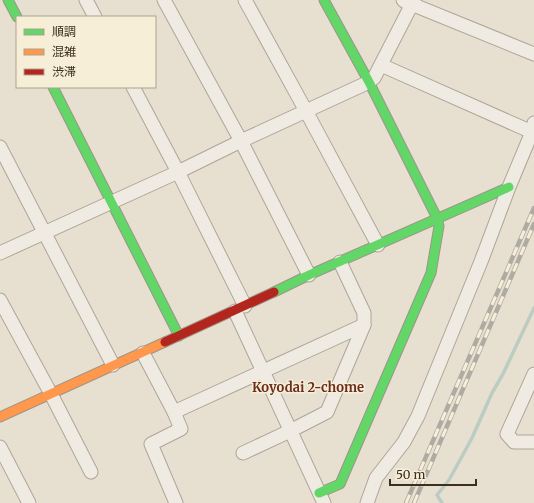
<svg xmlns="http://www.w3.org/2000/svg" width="534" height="503" viewBox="0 0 534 503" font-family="Merriweather,'Noto Sans JP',serif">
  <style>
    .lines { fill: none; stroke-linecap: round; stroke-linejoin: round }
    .stream { stroke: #bcccc2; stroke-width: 3.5 }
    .street-casing { stroke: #ada599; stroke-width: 15 }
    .fast-casing { stroke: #9c958a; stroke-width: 11 }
    .slow-casing { stroke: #9c958a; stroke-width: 11 }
    .jam-casing { stroke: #9c958a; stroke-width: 11 }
    .street { stroke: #efebe3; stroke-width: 13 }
    .fast { stroke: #63d668; stroke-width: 9 }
    .slow { stroke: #ff974d; stroke-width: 9 }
    .jam { stroke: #b3261e; stroke-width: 9 }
    .rail-casing { stroke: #afaaa2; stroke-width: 4.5 }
    .rail { stroke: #f7eed8; stroke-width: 3; stroke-dasharray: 9; stroke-linecap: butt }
    .labels { text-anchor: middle; stroke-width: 3; stroke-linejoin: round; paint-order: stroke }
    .neighbourhood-label { font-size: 13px; font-weight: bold; fill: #6b2e1e; stroke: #f7eed8 }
  </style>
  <rect width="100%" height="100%" fill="#e7e0d1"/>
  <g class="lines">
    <polyline class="stream" points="442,503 437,495 449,480 472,438 492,393 503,374 534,308"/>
    <g class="street-casing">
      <g id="street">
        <polyline points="86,0 95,17"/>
        <polyline points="164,0 241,141 309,275"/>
        <polyline points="245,0 306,111 378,245"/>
        <polyline points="403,0 404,1 534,54"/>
        <polyline points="381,65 532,132"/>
        <polyline points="133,87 178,172 245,306"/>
        <polyline points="0,147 113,365"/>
        <polyline points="0,253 178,172 241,141 369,82 374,78 414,0"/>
        <polyline points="0,300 51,394 91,472"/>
        <polyline points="235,311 324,503"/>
        <polyline points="143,353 174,412 181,429 151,444 176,503"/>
        <polyline points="534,374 507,434 514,442 534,442"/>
        <polyline points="174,412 364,325"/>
        <polyline points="0,447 29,503"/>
        <polyline points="243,453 290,431 327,412 364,325 364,313 340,262"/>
        <polyline points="367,503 376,478 404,442 418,416 482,259 509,187 532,132 534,123"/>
      </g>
    </g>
    <g class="fast-casing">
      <g id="fast">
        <polyline points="8,0 17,17"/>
        <polyline points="53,87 179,336"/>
        <polyline points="274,292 309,275 509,187"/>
        <polyline points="319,493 340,484 431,273 439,226 437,218 369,82 324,0"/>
      </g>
    </g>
    <g class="slow-casing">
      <polyline id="slow" points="0,417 165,342"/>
    </g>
    <g class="jam-casing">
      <polyline id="jam" points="165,342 274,292"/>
    </g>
    <use href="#street" class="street"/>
    <use href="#fast" class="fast"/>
    <use href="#slow" class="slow"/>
    <use href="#jam" class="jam"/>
    <g class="rail-casing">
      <g id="rail">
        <polyline points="406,503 534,208"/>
        <polyline points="414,503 534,224"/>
      </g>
    </g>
    <use href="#rail" class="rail"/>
  </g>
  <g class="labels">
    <g class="neighbourhood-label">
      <text x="308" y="392">Koyodai 2-chome</text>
    </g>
  </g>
  <rect x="16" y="16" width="140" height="72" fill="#f7eed8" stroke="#ada18e"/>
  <rect x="24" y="29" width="20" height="6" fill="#63d668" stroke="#ada18e"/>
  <text x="52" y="36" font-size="12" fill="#3d2e20">順調</text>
  <rect x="24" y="49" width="20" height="6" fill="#ff974d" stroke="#ada18e"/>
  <text x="52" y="56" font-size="12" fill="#3d2e20">混雑</text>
  <rect x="24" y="69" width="20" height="6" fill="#b3261e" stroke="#ada18e"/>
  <text x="52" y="76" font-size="12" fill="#3d2e20">渋滞</text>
  <path d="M390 479v6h86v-6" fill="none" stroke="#3d2e20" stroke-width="2"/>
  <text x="396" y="479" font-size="12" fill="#3d2e20" stroke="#f7eed8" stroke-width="3" paint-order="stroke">50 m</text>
</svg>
